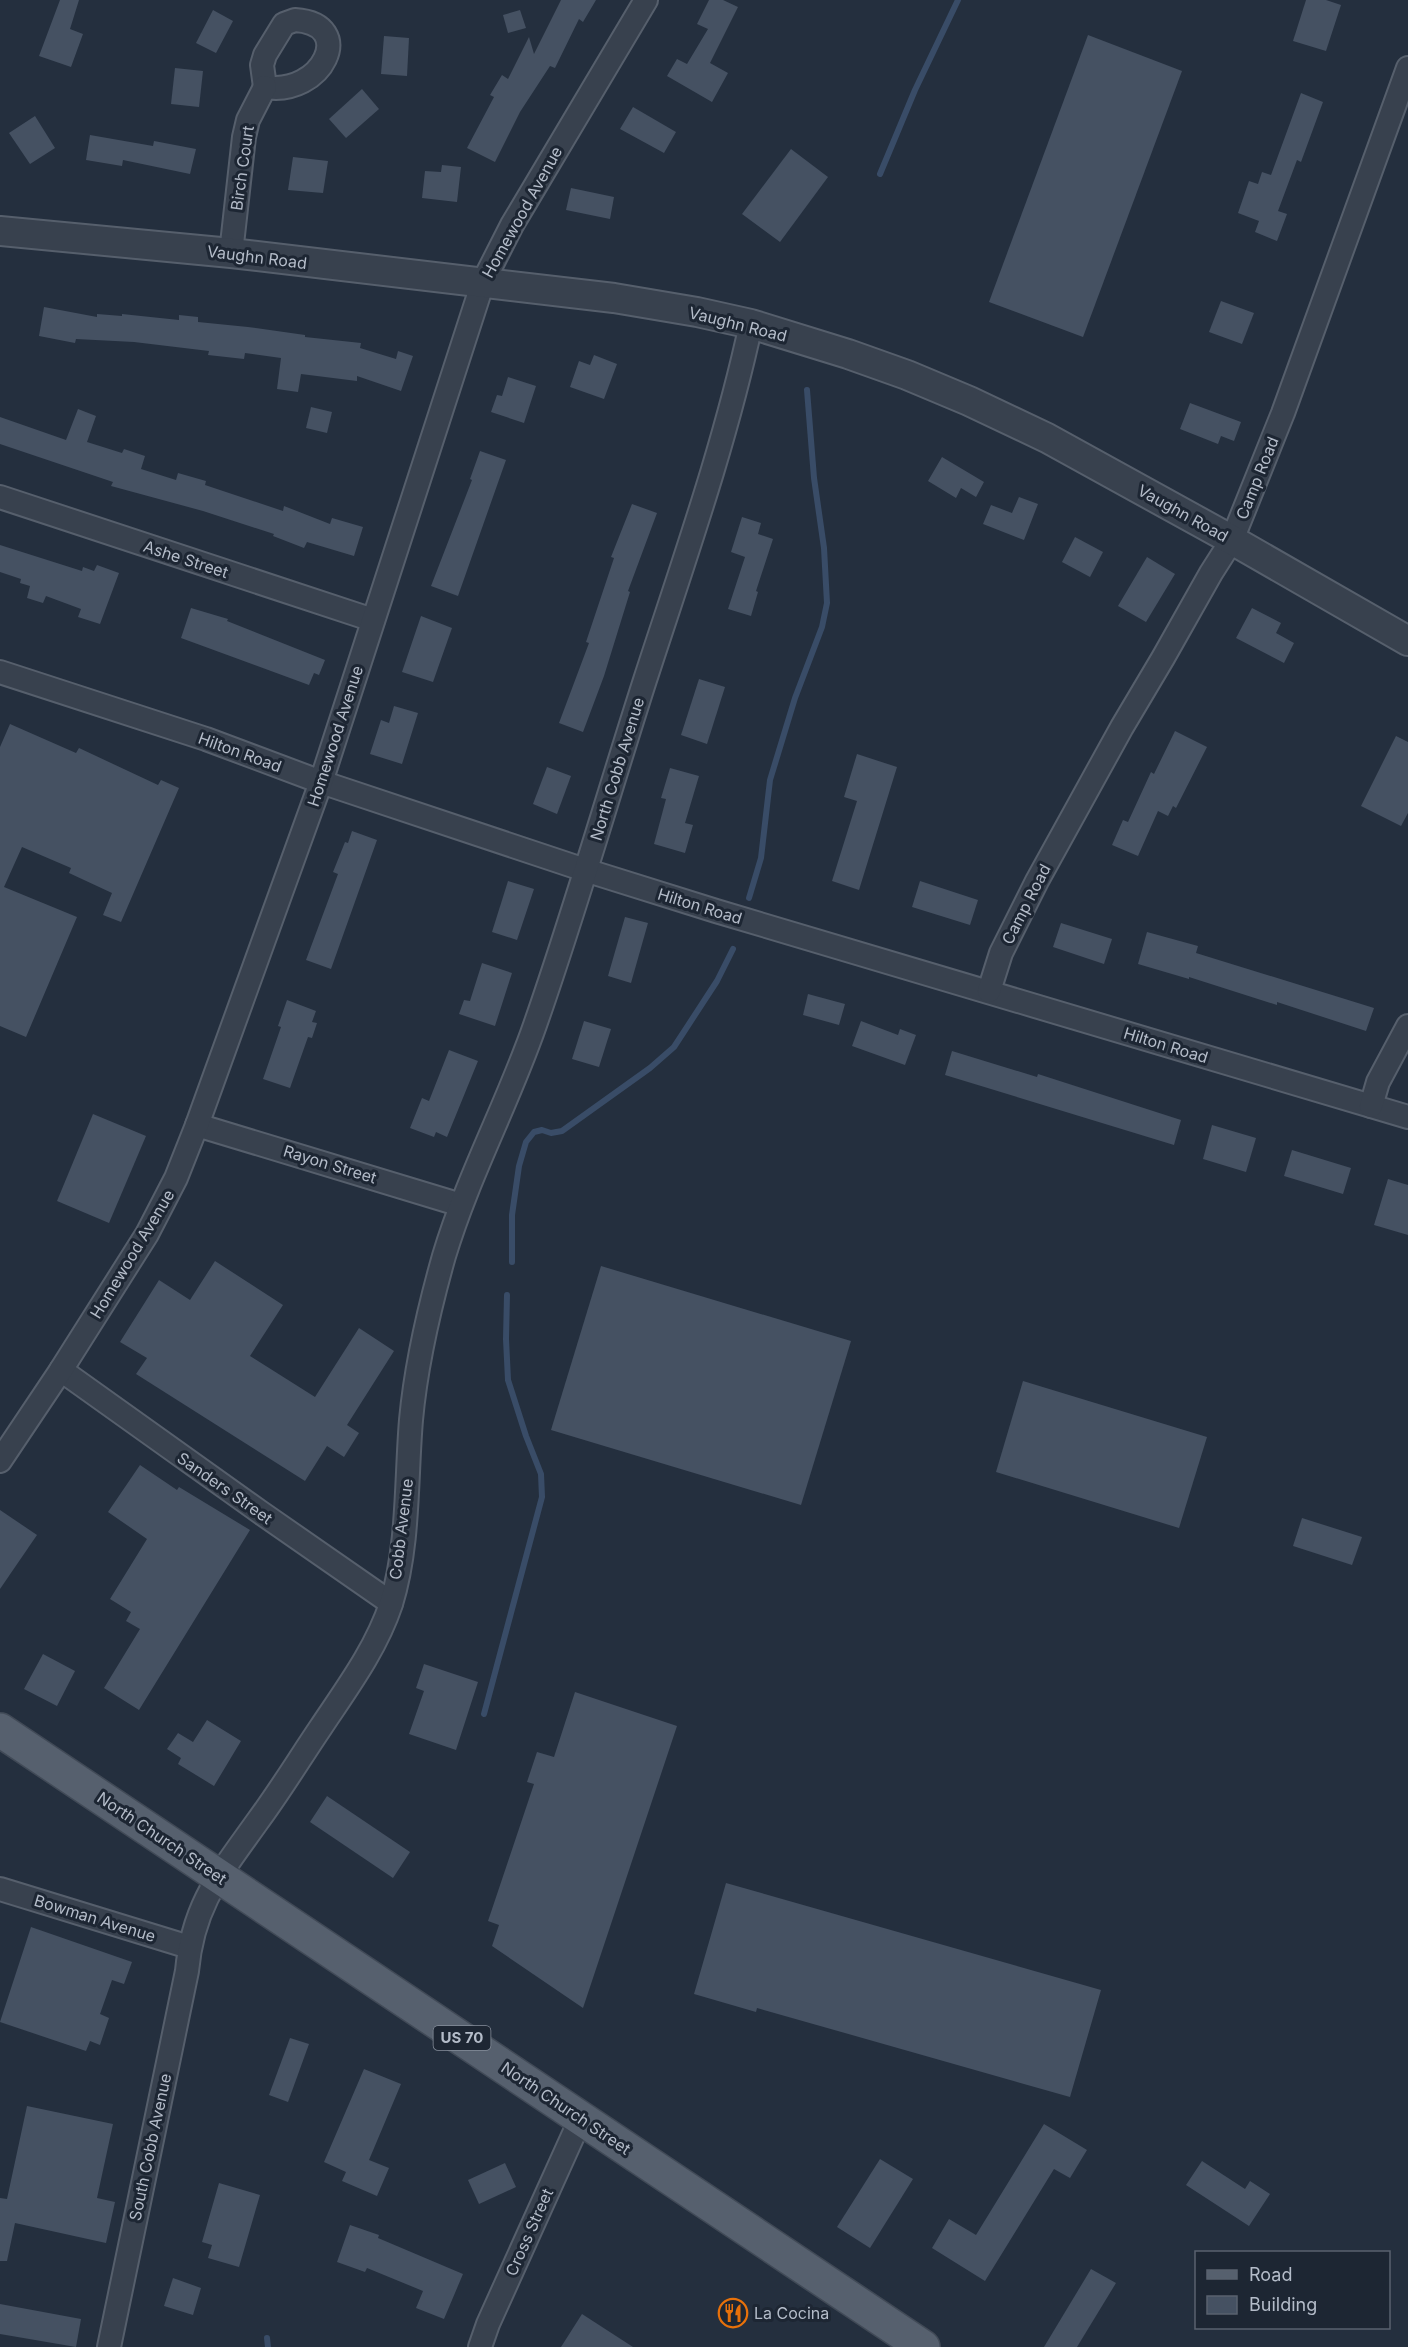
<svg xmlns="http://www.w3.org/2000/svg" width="1408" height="2347" viewBox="0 0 1408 2347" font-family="Inter,sans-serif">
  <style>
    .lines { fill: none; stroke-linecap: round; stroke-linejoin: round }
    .stream { stroke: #394c67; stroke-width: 6 }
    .building { fill: #455162 }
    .minor-casing { stroke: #565f6c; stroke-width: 26 }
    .tertiary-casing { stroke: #565f6c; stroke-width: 32 }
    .primary-casing { stroke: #414a57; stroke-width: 36 }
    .minor { stroke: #38414e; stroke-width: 22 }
    .tertiary { stroke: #38414e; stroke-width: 28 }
    .primary { stroke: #56606e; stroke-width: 33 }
    .labels { text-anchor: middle; stroke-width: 6; stroke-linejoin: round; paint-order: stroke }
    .shield { fill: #1d2633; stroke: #878f9c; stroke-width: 1.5 }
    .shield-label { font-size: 15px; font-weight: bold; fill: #b4bcc9 }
    .street-label { font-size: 16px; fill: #b4bcc9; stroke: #1d2633 }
    .poi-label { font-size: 16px; fill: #b4bcc9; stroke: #1d2633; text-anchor: start }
  </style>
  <rect width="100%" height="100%" fill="#242f3e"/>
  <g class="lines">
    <g class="stream">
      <polyline points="880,174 915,90 958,0"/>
      <polyline points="749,898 761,858 770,780 795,698 822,627 827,603 824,548 814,478 807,390"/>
      <polyline points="512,1262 512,1215 519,1166 526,1142 534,1132 542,1130 551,1133 562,1131 650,1068 674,1047 717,981 733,949"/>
      <polyline points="484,1714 542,1497 541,1474 526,1436 508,1380 506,1339 507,1295"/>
      <polyline points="267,2338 268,2347"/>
    </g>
  </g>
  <g class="building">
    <polygon points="60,0 79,0 70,29 83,34 71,67 39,56"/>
    <polygon points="561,0 596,0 583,22 579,19 555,68 550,66 520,112 495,162 467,148 494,97 490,95 502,75 508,79 529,37 534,54"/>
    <polygon points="709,0 723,0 738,7 710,63 728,73 712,102 667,76 677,59 687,64 708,29 697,24"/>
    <polygon points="1306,0 1326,0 1341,5 1326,51 1293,41"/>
    <polygon points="213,10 233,21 216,53 196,43"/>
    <polygon points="520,10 526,28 508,33 503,15"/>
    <polygon points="1088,35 1182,71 1083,337 989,302"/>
    <polygon points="384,36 409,38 407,76 381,74"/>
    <polygon points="175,68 203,71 199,107 171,104"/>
    <polygon points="362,89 379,109 346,138 329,119"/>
    <polygon points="1301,93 1323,102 1301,162 1297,160 1278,211 1287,214 1277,241 1255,232 1259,221 1238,213 1249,181 1258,184 1262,172 1271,175"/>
    <polygon points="633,107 676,132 664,153 620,129"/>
    <polygon points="35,116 55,148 30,164 9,133"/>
    <polygon points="90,135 153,146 154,141 196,149 190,174 123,160 122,166 86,160"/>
    <polygon points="791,149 828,177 780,242 742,214"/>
    <polygon points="293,157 328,161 323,193 288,190"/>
    <polygon points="442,165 461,167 457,202 422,198 425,171 441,172"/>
    <polygon points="571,188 614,197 610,219 566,210"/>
    <polygon points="1221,301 1254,313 1242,344 1209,332"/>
    <polygon points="44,307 97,317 97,314 122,316 122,314 179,320 179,315 198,317 198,322 248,327 305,335 305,337 361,343 360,348 396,359 398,351 413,356 401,391 357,376 357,381 301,374 298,392 277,389 281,358 245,353 244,359 208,355 209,351 134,342 76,339 75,343 39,336"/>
    <polygon points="594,355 617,364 604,399 570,387 579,361 590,365"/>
    <polygon points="508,377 536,386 524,423 491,412 497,395 502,396"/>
    <polygon points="1190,403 1241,422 1234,441 1221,436 1218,444 1180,429"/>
    <polygon points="311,407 332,412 327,433 306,428"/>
    <polygon points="78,409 96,416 87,442 122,453 124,449 145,456 141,469 176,480 178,473 206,481 205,485 283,511 284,506 330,524 332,518 363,527 354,556 307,542 304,548 273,536 274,534 203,511 111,486 113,482 0,444 0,417 66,440"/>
    <polygon points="480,451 506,460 458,596 431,586 472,480 470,479"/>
    <polygon points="942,457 984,482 976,497 961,488 956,498 928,481"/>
    <polygon points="1019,497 1038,504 1024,540 983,524 991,505 1012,513"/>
    <polygon points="632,504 657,513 628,591 630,592 604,676 583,732 559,723 589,643 586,642 614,558 611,557"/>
    <polygon points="742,517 761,523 758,534 773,539 756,591 758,592 751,616 728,609 745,557 731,552"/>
    <polygon points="1075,537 1103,552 1090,577 1062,562"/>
    <polygon points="0,545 82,571 83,567 94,571 97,565 119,573 100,624 78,617 81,609 46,596 43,603 27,598 30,586 20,583 21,579 0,572"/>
    <polygon points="1147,557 1175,574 1146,622 1118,606"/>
    <polygon points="191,608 228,619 227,621 325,660 319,675 314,673 309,685 181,638"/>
    <polygon points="1252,608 1281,623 1276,633 1294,643 1284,663 1236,638"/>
    <polygon points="421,616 452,628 433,682 402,672"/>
    <polygon points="699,679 725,687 707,744 681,735"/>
    <polygon points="394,706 418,713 402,764 370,754 381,720 389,723"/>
    <polygon points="10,724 76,753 79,748 158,785 161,780 179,788 121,922 103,915 112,893 69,873 71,868 22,847 4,887 77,917 26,1037 0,1026 0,747"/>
    <polygon points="1175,731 1207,747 1176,808 1173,806 1168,816 1158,811 1138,856 1112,845 1123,820 1128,822 1151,772 1154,774"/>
    <polygon points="1396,736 1408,742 1408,813 1401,826 1361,806"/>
    <polygon points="857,754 897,767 859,890 832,881 857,801 844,797"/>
    <polygon points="547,767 571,776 557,814 533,804"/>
    <polygon points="670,768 699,776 685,823 693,825 685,853 654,844 666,799 661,798"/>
    <polygon points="352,831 377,840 331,969 306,960 338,874 333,872 345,842 348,843"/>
    <polygon points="508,881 534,889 517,940 492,932"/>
    <polygon points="920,881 978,900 970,925 912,907"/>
    <polygon points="625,917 648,923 631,983 608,976"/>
    <polygon points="1061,923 1112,939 1104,964 1053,947"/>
    <polygon points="1147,932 1198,946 1196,953 1374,1008 1366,1031 1277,1002 1277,1005 1189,977 1189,979 1138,964"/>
    <polygon points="482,963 512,973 495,1026 459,1014 464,1000 470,1001"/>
    <polygon points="808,994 845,1004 839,1025 803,1015"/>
    <polygon points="287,1000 316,1011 312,1022 317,1023 312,1038 308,1037 290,1088 263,1079 281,1027 278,1026"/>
    <polygon points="584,1021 611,1029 599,1067 572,1059"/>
    <polygon points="861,1021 898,1035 900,1029 916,1035 905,1065 852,1046"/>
    <polygon points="449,1050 478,1061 447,1137 436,1132 434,1137 410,1128 422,1098 429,1101"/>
    <polygon points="952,1051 1037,1077 1038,1074 1181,1120 1174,1145 945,1075"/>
    <polygon points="93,1114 146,1136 109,1223 57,1201"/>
    <polygon points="1212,1125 1256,1138 1246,1172 1203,1159"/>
    <polygon points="1292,1150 1351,1168 1343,1194 1284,1176"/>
    <polygon points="1388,1179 1408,1185 1408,1235 1374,1225"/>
    <polygon points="215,1261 283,1305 250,1356 315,1397 359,1328 394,1351 347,1425 359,1433 344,1457 327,1446 305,1481 136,1374 147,1358 120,1342 159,1280 190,1300"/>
    <polygon points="601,1266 851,1341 801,1505 551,1430"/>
    <polygon points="1023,1381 1207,1437 1179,1528 996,1472"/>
    <polygon points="140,1465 177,1490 179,1487 250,1530 139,1710 104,1688 140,1629 126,1621 131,1612 110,1599 147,1539 108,1512"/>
    <polygon points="0,1510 37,1535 0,1589"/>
    <polygon points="1302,1518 1362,1537 1352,1565 1293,1546"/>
    <polygon points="43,1654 75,1671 57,1706 24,1689"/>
    <polygon points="424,1664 478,1682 456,1750 409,1734 424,1691 416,1688"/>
    <polygon points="575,1692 677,1726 583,2008 492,1946 499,1925 488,1921 534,1784 527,1782 537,1752 554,1757"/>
    <polygon points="207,1720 241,1741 214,1786 178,1764 181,1758 167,1749 178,1733 193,1742"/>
    <polygon points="327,1796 410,1852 393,1878 310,1822"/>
    <polygon points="726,1883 1101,1990 1070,2097 757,2008 756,2012 694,1994"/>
    <polygon points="31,1927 132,1962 124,1984 112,1980 100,2014 109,2018 100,2045 90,2041 86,2051 0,2022"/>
    <polygon points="290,2038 309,2044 288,2102 269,2095"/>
    <polygon points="364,2069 401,2084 369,2160 389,2168 377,2196 342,2181 346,2172 324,2162"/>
    <polygon points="27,2106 113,2124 97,2198 115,2202 106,2243 15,2223 7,2261 0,2261 0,2198 7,2199"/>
    <polygon points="1044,2124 1087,2150 1070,2178 1054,2169 985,2281 932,2248 949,2219 976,2235"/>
    <polygon points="880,2159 913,2179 870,2248 837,2227"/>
    <polygon points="1202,2161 1245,2189 1250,2181 1270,2194 1249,2226 1186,2185"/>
    <polygon points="505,2163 516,2187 479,2204 468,2180"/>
    <polygon points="219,2183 260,2195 239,2267 208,2258 212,2245 202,2242"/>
    <polygon points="350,2225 379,2235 378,2238 463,2274 444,2319 416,2308 423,2291 367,2268 365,2272 337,2262"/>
    <polygon points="1091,2269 1116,2283 1077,2347 1044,2347"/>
    <polygon points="173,2278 201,2288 193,2315 164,2306"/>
    <polygon points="0,2304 81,2319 76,2347 0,2334"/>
    <polygon points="582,2314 633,2347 561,2347"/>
  </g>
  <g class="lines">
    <g class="minor-casing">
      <g id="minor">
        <path d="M295,20C358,24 322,97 265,87L262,65L265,55L284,24Z"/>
        <polyline points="231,253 244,137 248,120 265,87"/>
        <polyline points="0,497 373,620"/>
        <polyline points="0,672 206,739 321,782 585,870 716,911 1408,1117"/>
        <polyline points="989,991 1001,953 1037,881 1122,727 1163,658 1211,573 1232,540 1283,413 1408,68"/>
        <polyline points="1371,1106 1378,1082 1408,1026"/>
        <polyline points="197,1125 461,1205"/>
        <polyline points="61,1370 260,1512 391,1603"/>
        <polyline points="0,1461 61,1370 147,1234 176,1178 197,1125 321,782 483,282 512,225 646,0"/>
        <polyline points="0,1889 189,1947"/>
        <path d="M109,2347L187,1971C193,1905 220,1874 257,1822C280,1791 300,1758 321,1727C347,1688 376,1649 391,1604C409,1546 406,1480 411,1420C416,1365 429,1309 444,1256C468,1176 508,1103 535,1025C575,911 608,795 645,680C683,563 725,445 751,324"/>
        <polyline points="480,2347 488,2324 581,2118"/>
      </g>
    </g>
    <g class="tertiary-casing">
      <polyline id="tertiary" points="0,231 231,253 614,298 697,312 751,324 848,354 907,375 969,401 1047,438 1232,540 1408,641"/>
    </g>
    <g class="primary-casing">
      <polyline id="primary" points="0,1730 923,2347"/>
    </g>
    <use href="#minor" class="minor"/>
    <use href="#tertiary" class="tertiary"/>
    <use href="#primary" class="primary"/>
  </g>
  <defs>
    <g id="restaurant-ring" transform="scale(1.5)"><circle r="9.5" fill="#1d2633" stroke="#e8710a" stroke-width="1.5"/><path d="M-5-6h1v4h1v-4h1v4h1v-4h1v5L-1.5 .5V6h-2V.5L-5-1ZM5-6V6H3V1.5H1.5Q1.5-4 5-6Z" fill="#e8710a"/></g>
  </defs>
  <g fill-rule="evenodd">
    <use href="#restaurant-ring" x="733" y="2313"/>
  </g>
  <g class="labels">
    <rect class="shield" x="433.5" y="2026" width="57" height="24" rx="4.5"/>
    <g class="shield-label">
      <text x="462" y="2043">US 70</text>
    </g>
    <g class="street-label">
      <text transform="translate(242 168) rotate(-82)" y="6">Birch Court</text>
      <text transform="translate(522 212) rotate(-61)" y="6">Homewood Avenue</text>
      <text transform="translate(257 257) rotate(7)" y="6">Vaughn Road</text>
      <text transform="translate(738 324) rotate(14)" y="6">Vaughn Road</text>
      <text transform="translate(1257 478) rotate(-68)" y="6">Camp Road</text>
      <text transform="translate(1183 513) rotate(29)" y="6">Vaughn Road</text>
      <text transform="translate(186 559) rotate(18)" y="6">Ashe Street</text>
      <text transform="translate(335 736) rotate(-72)" y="6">Homewood Avenue</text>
      <text transform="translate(240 752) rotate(20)" y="6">Hilton Road</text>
      <text transform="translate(617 769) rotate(-73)" y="6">North Cobb Avenue</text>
      <text transform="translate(1026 904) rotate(-63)" y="6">Camp Road</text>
      <text transform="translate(700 906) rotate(17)" y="6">Hilton Road</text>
      <text transform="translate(1166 1045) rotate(17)" y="6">Hilton Road</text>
      <text transform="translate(330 1164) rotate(17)" y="6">Rayon Street</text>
      <text transform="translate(132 1254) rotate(-59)" y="6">Homewood Avenue</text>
      <text transform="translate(225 1488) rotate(35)" y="6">Sanders Street</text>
      <text transform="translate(401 1529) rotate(-83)" y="6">Cobb Avenue</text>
      <text transform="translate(162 1838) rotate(34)" y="6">North Church Street</text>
      <text transform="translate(95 1918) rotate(17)" y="6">Bowman Avenue</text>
      <text transform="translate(566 2108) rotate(34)" y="6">North Church Street</text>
      <text transform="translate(150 2147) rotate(-78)" y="6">South Cobb Avenue</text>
      <text transform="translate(529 2232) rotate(-66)" y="6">Cross Street</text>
    </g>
    <g class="poi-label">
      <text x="754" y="2319">La Cocina</text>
    </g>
  </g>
  <rect x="1195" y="2251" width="195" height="78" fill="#1d2633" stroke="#59626f" stroke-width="1.5"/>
  <rect x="1207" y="2270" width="30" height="9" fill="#56606e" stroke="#59626f" stroke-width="1.5"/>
  <text x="1249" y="2281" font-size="18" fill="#b4bcc9">Road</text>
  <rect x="1207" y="2296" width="30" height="18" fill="#455162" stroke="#59626f" stroke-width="1.5"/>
  <text x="1249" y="2311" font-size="18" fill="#b4bcc9">Building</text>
</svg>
